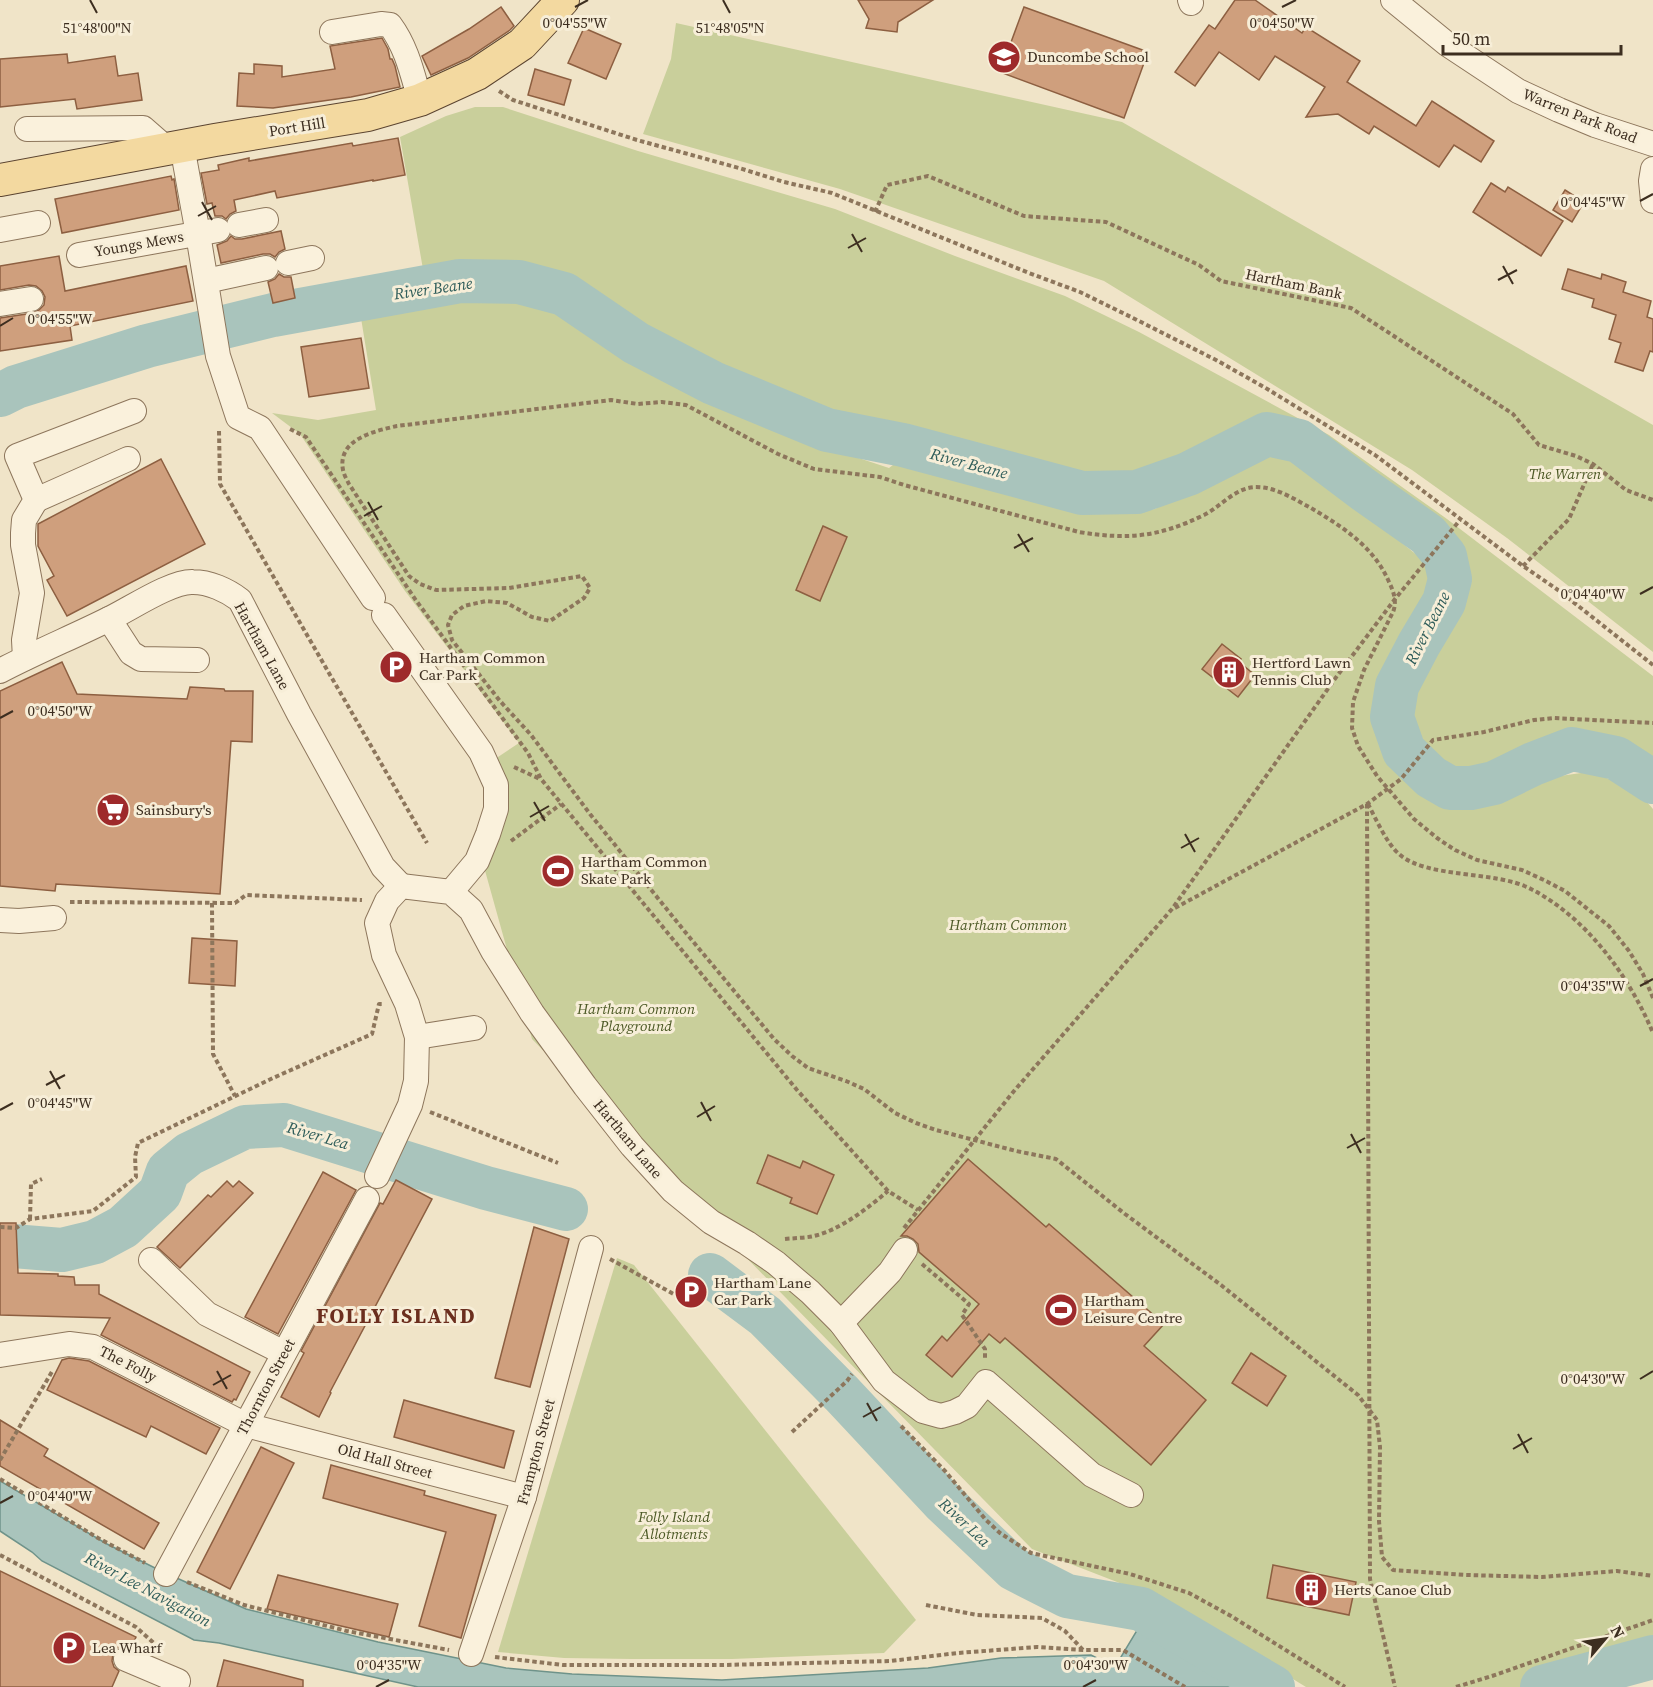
<svg xmlns="http://www.w3.org/2000/svg" width="1653" height="1687" viewBox="0 0 1653 1687" font-family="'Source Serif 4',serif">
  <style>
    .green { fill: #c9cf9b }
    .water { fill: #a9c4bc; stroke: #6f938a; stroke-width: 1.5 }
    .lines { fill: none; stroke-linecap: round; stroke-linejoin: round }
    .river { stroke: #a9c4bc; stroke-width: 44 }
    .building { fill: #cf9f7d; stroke: #8d5f41; stroke-width: 1.5 }
    .minor-casing { stroke: #8d765c; stroke-width: 26 }
    .major-casing { stroke: #5b4430; stroke-width: 34 }
    .path { stroke: #8d765c; stroke-width: 4; stroke-dasharray: 4.5 3; stroke-linecap: butt }
    .minor { stroke: #faf1dc; stroke-width: 24 }
    .major { stroke: #f3d9a0; stroke-width: 32 }
    .ticks { fill: none; stroke: #3d2e20; stroke-width: 2 }
    .labels { text-anchor: middle; stroke-width: 6; stroke-linejoin: round; paint-order: stroke }
    .poi-label { font-size: 15px; fill: #3d2e20; stroke: #f7eed8; text-anchor: start }
    .street-label { font-size: 15px; fill: #3d2e20; stroke: #f7eed8 }
    .park-label { font-size: 15px; font-style: italic; fill: #4d5a26; stroke: #f7eed8 }
    .water-label { font-size: 16px; font-style: italic; fill: #2f5d5a; stroke: #f7eed8 }
    .district-label { font-size: 21px; font-weight: bold; letter-spacing: 1.5px; fill: #6b2e1e; stroke: #f7eed8 }
    .ticks-label { font-size: 15px; text-anchor: middle; fill: #3d2e20; stroke: #f7eed8; stroke-width: 6; stroke-linejoin: round; paint-order: stroke }
  </style>
  <rect width="100%" height="100%" fill="#f0e4c8"/>
  <g class="green">
    <polygon points="676,23 1122,122 1653,425 1653,652 1507,538 1412,470 1104,281 840,189 643,134 671,59"/>
    <polygon points="475,107 503,107 638,151 835,209 955,256 1065,296 1139,332 1329,435 1447,519 1653,676 1653,760 1642,751 1591,736 1541,744 1480,771 1450,770 1428,757 1410,736 1408,711 1410,688 1440,641 1461,596 1457,551 1439,530 1282,424 1241,424 1184,457 1145,474 1101,478 1047,470 997,453 837,415 664,344 597,298 552,274 512,262 481,264 424,275 400,137 446,116"/>
    <polygon points="477,297 511,299 548,309 583,323 636,361 795,437 889,468 897,462 902,460 1083,511 1130,512 1155,509 1227,469 1247,452 1260,447 1272,447 1290,457 1364,512 1418,556 1429,569 1435,579 1439,590 1437,598 1381,684 1379,724 1392,755 1411,778 1415,789 1433,799 1460,809 1492,803 1532,780 1588,772 1634,787 1653,809 1653,1647 1586,1666 1525,1687 1306,1687 1166,1601 1032,1549 532,1039 484,867 498,757 519,743 405,591 300,434 272,413 318,420 376,410 361,318"/>
    <polygon points="617,1258 634,1265 916,1620 884,1653 732,1659 632,1659 564,1658 498,1652"/>
  </g>
  <polygon class="water" points="0,1481 107,1544 161,1571 246,1609 378,1642 506,1668 572,1674 722,1680 928,1668 1001,1658 1091,1655 1115,1667 1142,1622 1249,1687 418,1687 219,1643 194,1640 42,1561 32,1552 0,1531"/>
  <g class="lines">
    <g class="river">
      <polyline points="0,395 16,387 147,346 273,315 460,281 519,282 564,294 636,343 713,383 827,430 903,445 1082,493 1137,492 1188,474 1267,434 1299,441 1364,490 1428,535 1445,556 1450,579 1444,602 1419,644 1397,686 1392,717 1404,751 1431,777 1450,788 1471,788 1494,783 1533,764 1572,749 1616,758 1653,782"/>
      <polyline points="0,1245 62,1250 95,1242 123,1227 160,1193 168,1171 189,1154 245,1127 284,1125 486,1188 566,1209"/>
      <polyline points="710,1275 765,1316 842,1394 943,1502 1014,1569 1067,1596 1141,1609 1273,1687"/>
      <polyline points="1542,1687 1653,1657"/>
    </g>
  </g>
  <g class="building">
    <polygon points="858,0 933,0 898,22 897,32 866,28 869,19"/>
    <polygon points="1235,0 1255,0 1302,33 1306,27 1360,61 1347,82 1416,126 1432,101 1494,141 1481,162 1454,145 1439,167 1374,126 1369,134 1338,114 1306,117 1325,87 1275,56 1259,80 1219,52 1195,86 1175,72 1209,25 1215,29"/>
    <polygon points="501,7 514,26 510,30 468,58 431,75 422,56 469,29"/>
    <polygon points="1024,7 1148,52 1124,118 1000,72"/>
    <polygon points="584,28 621,44 606,79 568,63"/>
    <polygon points="382,38 388,49 390,59 392,59 395,66 400,87 351,97 273,108 237,106 239,73 254,74 254,64 282,66 282,77 335,69 330,46"/>
    <polygon points="67,54 68,63 115,56 118,76 138,73 142,100 77,109 75,99 0,107 0,59"/>
    <polygon points="535,69 571,80 564,105 528,95"/>
    <polygon points="398,138 405,175 373,181 373,180 277,198 275,191 234,200 236,211 230,214 226,219 222,216 215,216 212,203 207,204 201,173 219,170 218,165 249,158 249,161 352,143 353,146"/>
    <polygon points="171,176 172,180 174,179 179,210 62,233 55,199"/>
    <polygon points="1491,183 1505,192 1508,187 1563,221 1541,256 1473,212"/>
    <polygon points="1565,190 1584,202 1572,222 1553,210"/>
    <polygon points="281,231 285,249 279,252 275,257 270,254 263,254 221,263 217,245 227,241 231,236 235,239 242,239"/>
    <polygon points="59,256 65,291 186,266 193,301 70,326 72,340 0,351 0,318 33,313 39,310 44,305 45,297 42,291 36,286 29,285 0,290 0,266"/>
    <polygon points="1568,269 1601,279 1602,274 1626,282 1623,292 1651,301 1647,317 1653,319 1653,352 1650,351 1643,371 1615,362 1621,343 1609,339 1616,315 1592,307 1594,299 1562,289"/>
    <polygon points="279,274 284,277 291,277 295,298 273,303 268,282 275,279"/>
    <polygon points="361,338 369,388 309,397 301,347"/>
    <polygon points="161,459 205,544 67,616 47,580 54,576 38,546 38,524"/>
    <polygon points="823,526 847,537 820,601 796,590"/>
    <polygon points="1222,644 1241,659 1239,662 1255,675 1238,697 1202,669"/>
    <polygon points="62,662 77,694 187,699 190,687 224,689 225,691 253,691 252,742 231,741 220,894 56,884 55,891 0,886 0,691"/>
    <polygon points="192,938 237,941 235,986 189,983"/>
    <polygon points="768,1155 800,1168 803,1161 834,1175 817,1214 790,1203 792,1198 757,1183"/>
    <polygon points="968,1159 1046,1227 1049,1224 1164,1324 1144,1346 1206,1400 1151,1465 1005,1338 1000,1343 989,1334 952,1377 926,1355 942,1336 947,1341 979,1304 919,1252 918,1244 913,1239 907,1236 901,1236"/>
    <polygon points="323,1172 356,1190 278,1334 245,1317"/>
    <polygon points="396,1180 432,1199 330,1392 331,1393 319,1417 281,1397 304,1353 301,1351 380,1203 383,1204"/>
    <polygon points="227,1181 233,1187 239,1181 253,1193 180,1268 157,1247 208,1195 211,1197"/>
    <polygon points="0,1223 16,1223 18,1273 58,1274 58,1276 74,1277 75,1285 99,1285 99,1294 250,1372 236,1400 234,1399 232,1402 101,1335 110,1318 0,1315"/>
    <polygon points="534,1227 569,1239 530,1387 495,1378"/>
    <polygon points="1251,1353 1286,1376 1267,1406 1232,1383"/>
    <polygon points="69,1358 89,1361 220,1428 206,1454 151,1426 146,1437 47,1390 62,1360"/>
    <polygon points="404,1400 514,1431 504,1468 394,1437"/>
    <polygon points="0,1420 48,1449 44,1456 159,1523 144,1549 0,1466"/>
    <polygon points="261,1447 294,1463 230,1589 197,1572"/>
    <polygon points="331,1465 425,1491 424,1495 496,1515 461,1638 419,1626 446,1532 323,1498"/>
    <polygon points="1273,1565 1356,1582 1349,1615 1267,1598"/>
    <polygon points="0,1571 136,1637 132,1646 124,1645 117,1648 113,1653 112,1661 114,1667 119,1671 112,1687 0,1687"/>
    <polygon points="278,1575 398,1604 389,1637 267,1609"/>
    <polygon points="224,1660 303,1680 303,1687 217,1687"/>
  </g>
  <g class="lines">
    <g class="minor-casing">
      <g id="minor">
        <polyline points="1190,0 1191,3"/>
        <polyline points="1393,0 1447,44 1518,91 1559,110 1595,125 1653,144"/>
        <path d="M332,32L381,24L390,25C407,48 412,73 420,100"/>
        <polyline points="27,129 143,128 167,149"/>
        <polyline points="182,146 198,234 218,356 238,417 260,428 373,598"/>
        <polyline points="1653,169 1651,181 1653,201"/>
        <polyline points="239,225 266,220"/>
        <polyline points="0,230 38,223"/>
        <polyline points="79,255 218,230"/>
        <polyline points="288,263 312,258"/>
        <polyline points="206,281 266,268"/>
        <polyline points="0,304 31,299"/>
        <polyline points="36,500 128,459"/>
        <polyline points="384,615 481,752 496,785 496,809 488,834 477,861 451,892"/>
        <polyline points="109,619 131,653 141,659 197,660"/>
        <polyline points="25,658 24,640 32,593 23,545 23,533 24,520 36,500 17,456 134,411"/>
        <path d="M0,671C36,652 73,637 109,619C130,609 171,581 193,582C209,582 227,590 240,600L299,714L383,867L401,886"/>
        <polyline points="0,920 19,921 54,918"/>
        <polyline points="417,1037 474,1028"/>
        <polyline points="377,1176 410,1105 416,1081 417,1037 407,1004 384,955 377,923 387,901 401,886 451,892 471,910 493,951 532,1013 585,1086 632,1146 673,1191 711,1222 747,1243 776,1263 810,1292 841,1323 884,1381 923,1411 941,1416 955,1412 967,1406 986,1382 1092,1475 1131,1495"/>
        <polyline points="151,1260 207,1314 284,1353"/>
        <polyline points="841,1323 890,1272 905,1250"/>
        <polyline points="0,1355 69,1344 93,1347 246,1425 524,1497"/>
        <polyline points="166,1574 367,1199"/>
        <polyline points="471,1654 524,1497 591,1248"/>
        <polyline points="126,1659 178,1681"/>
      </g>
    </g>
    <g class="major-casing">
      <polyline id="major" points="0,180 215,140 368,115 420,100 477,74 522,44 563,0"/>
    </g>
    <g class="path">
      <polyline points="499,91 513,100 637,140 739,168 784,182 832,193 1029,273 1080,292 1137,320 1216,360 1264,387 1375,455 1523,566 1558,590 1653,665"/>
      <polyline points="875,212 887,185 928,176 1024,216 1106,222 1199,265 1221,281 1351,308 1513,414 1539,445 1576,456 1593,464 1626,490 1653,500"/>
      <polyline points="290,429 306,437 415,599 528,753 541,779 797,1090 888,1191 918,1210"/>
      <polyline points="219,431 220,484 427,843"/>
      <polyline points="1523,566 1569,519 1593,464"/>
      <polyline points="514,767 540,779"/>
      <polyline points="1367,804 1370,1579 1395,1687"/>
      <path d="M1368,804C1376,819 1387,844 1399,854C1427,879 1495,870 1531,889C1587,918 1629,976 1653,1033"/>
      <polyline points="511,841 561,804"/>
      <polyline points="70,902 235,903 246,895 362,900"/>
      <polyline points="212,903 213,1054 235,1096"/>
      <polyline points="1175,908 1367,804 1401,779 1433,740 1484,732 1534,720 1554,718 1653,723"/>
      <path d="M1653,998L1643,974L1629,951L1609,926L1565,891L1544,880L1522,870L1477,860L1455,850L1437,838L1414,819L1377,776L1358,746L1352,728L1353,702L1364,670L1393,612C1397,602 1394,592 1389,582C1374,547 1343,527 1311,508C1294,499 1276,487 1256,487C1236,487 1220,507 1204,515C1159,537 1128,540 1079,532L904,485L880,477L814,469L778,454L686,405L662,402L638,404L611,400L397,426C375,431 337,439 343,470C344,475 347,480 349,484L409,576L420,584L436,590L509,588L582,576L590,588L584,598L550,621L532,617L507,603L486,601L464,606L452,615L448,625L452,640L500,701L531,735L590,814L686,933L774,1039L792,1056L808,1068L846,1081L864,1089L895,1113L916,1123L936,1130L1016,1151L1056,1159L1125,1214L1221,1285L1358,1395L1377,1420L1380,1447L1379,1521L1382,1557L1393,1570L1466,1575L1542,1577L1617,1571L1653,1576"/>
      <polyline points="430,1112 558,1163"/>
      <polyline points="30,1219 31,1184 42,1179"/>
      <polyline points="0,1227 16,1228 30,1219 93,1211 136,1177 135,1157 138,1143 273,1078 372,1034 379,1004 382,1004"/>
      <polyline points="904,1228 1014,1091 1172,909 1337,676 1395,599 1460,520"/>
      <path d="M785,1239C795,1238 805,1238 814,1236C840,1230 868,1208 888,1191"/>
      <polyline points="610,1259 679,1297"/>
      <polyline points="922,1264 969,1304 962,1315 985,1349 985,1360"/>
      <polyline points="901,1426 945,1471 986,1520 1000,1533 1031,1553 1130,1574 1189,1593 1231,1616 1345,1687"/>
      <polyline points="792,1432 847,1381 852,1374"/>
      <polyline points="0,1460 53,1370"/>
      <polyline points="0,1479 98,1538 145,1563"/>
      <polyline points="0,1555 136,1627 156,1645"/>
      <polyline points="187,1582 244,1605 347,1631 449,1650"/>
      <polyline points="926,1605 977,1615 1042,1618 1065,1631 1083,1650"/>
      <polyline points="495,1657 563,1665 722,1665 890,1661 958,1653 1037,1647 1083,1650 1123,1650 1185,1687"/>
      <polyline points="1456,1687 1492,1676 1653,1620"/>
    </g>
    <use href="#minor" class="minor"/>
    <use href="#major" class="major"/>
  </g>
  <path class="ticks" d="M90,0L97,13M723,0L730,13M575,7L588,0M1282,7L1296,0M1640,201L1653,194M202,202L212,220M198,216L216,206M852,234L862,252M848,248L866,238M1503,266L1513,284M1498,280L1517,270M0,326L13,318M368,502L378,520M364,516L382,506M1018,534L1029,552M1014,548L1033,538M1640,594L1653,587M0,718L13,711M534,802L545,821M530,817L549,806M1185,834L1195,852M1181,848L1199,838M1640,986L1653,979M50,1071L60,1089M46,1085L65,1075M701,1102L711,1121M0,1110L13,1103M697,1117L715,1106M1351,1134L1361,1153M1347,1148L1365,1138M217,1371L227,1389M1640,1379L1653,1371M213,1385L231,1375M867,1403L877,1421M863,1417L881,1407M1518,1434L1528,1453M1513,1449L1532,1438M0,1503L13,1496M376,1687L389,1680M1083,1687L1096,1680"/>
  <defs>
    <g id="school-disc" transform="scale(1.725)"><circle r="9.5" fill="#9e2a2b" stroke="#f7eed8"/><path d="M0-5L7-2L0 1L-7-2ZM-4 1L0 2.5L4 1V4Q0 6-4 4Z" fill="#fff"/></g>
    <g id="parking-disc" transform="scale(1.725)"><circle r="9.5" fill="#9e2a2b" stroke="#f7eed8"/><path d="M-3.5-5.5H1a3.5 3.5 0 0 1 0 7H-1V5.5H-3.5ZM-1-3.4V-.6H.8a1.4 1.4 0 0 0 0-2.8Z" fill="#fff"/></g>
    <g id="building-disc" transform="scale(1.725)"><circle r="9.5" fill="#9e2a2b" stroke="#f7eed8"/><path d="M-4-6H4V6H1V3H-1V6H-4ZM-2.5-4.3h1.7v1.8h-1.7ZM.8-4.3h1.7v1.8H.8ZM-2.5-1h1.7V.8h-1.7ZM.8-1h1.7V.8H.8Z" fill="#fff"/></g>
    <g id="supermarket-disc" transform="scale(1.725)"><circle r="9.5" fill="#9e2a2b" stroke="#f7eed8"/><path d="M-6-5.5h2.5l.6 2H6L4.5 2H-2.5L-4.4-4H-6ZM-1.5 3.2a1.3 1.3 0 1 0 .1 0ZM3 3.2a1.3 1.3 0 1 0 .1 0Z" fill="#fff"/></g>
    <g id="stadium-disc" transform="scale(1.725)"><circle r="9.5" fill="#9e2a2b" stroke="#f7eed8"/><path d="M0-5a6.5 5 0 1 0 0 10a6.5 5 0 1 0 0-10ZM-3.5-1.8h7v3.6h-7Z" fill="#fff"/></g>
  </defs>
  <g fill-rule="evenodd">
    <use href="#school-disc" x="1004" y="57"/>
    <use href="#parking-disc" x="396" y="667"/>
    <use href="#building-disc" x="1229" y="672"/>
    <use href="#supermarket-disc" x="113" y="810"/>
    <use href="#stadium-disc" x="558" y="871"/>
    <use href="#parking-disc" x="691" y="1292"/>
    <use href="#stadium-disc" x="1061" y="1310"/>
    <use href="#building-disc" x="1311" y="1590"/>
    <use href="#parking-disc" x="69" y="1648"/>
  </g>
  <g class="labels">
    <g class="poi-label">
      <text x="1027" y="62">Duncombe School</text>
      <text x="419" y="663">Hartham Common<tspan x="419" dy="17">Car Park</tspan></text>
      <text x="1252" y="668">Hertford Lawn<tspan x="1252" dy="17">Tennis Club</tspan></text>
      <text x="136" y="815">Sainsbury's</text>
      <text x="581" y="867">Hartham Common<tspan x="581" dy="17">Skate Park</tspan></text>
      <text x="714" y="1288">Hartham Lane<tspan x="714" dy="17">Car Park</tspan></text>
      <text x="1084" y="1306">Hartham<tspan x="1084" dy="17">Leisure Centre</tspan></text>
      <text x="1334" y="1595">Herts Canoe Club</text>
      <text x="92" y="1653">Lea Wharf</text>
    </g>
    <g class="street-label">
      <text transform="translate(1580 116) rotate(22)" y="5">Warren Park Road</text>
      <text transform="translate(297 127) rotate(-9)" y="5">Port Hill</text>
      <text transform="translate(139 244) rotate(-10)" y="5">Youngs Mews</text>
      <text transform="translate(1294 284) rotate(12)" y="5">Hartham Bank</text>
      <text transform="translate(262 646) rotate(61)" y="5">Hartham Lane</text>
      <text transform="translate(628 1139) rotate(50)" y="5">Hartham Lane</text>
      <text transform="translate(128 1364) rotate(27)" y="5">The Folly</text>
      <text transform="translate(266 1387) rotate(-62)" y="5">Thornton Street</text>
      <text transform="translate(536 1452) rotate(-75)" y="5">Frampton Street</text>
      <text transform="translate(385 1461) rotate(15)" y="5">Old Hall Street</text>
    </g>
    <g class="park-label">
      <text x="1565" y="479">The Warren</text>
      <text x="1008" y="930">Hartham Common</text>
      <text x="636" y="1014">Hartham Common<tspan x="636" dy="17">Playground</tspan></text>
      <text x="674" y="1522">Folly Island<tspan x="674" dy="17">Allotments</tspan></text>
    </g>
    <g class="water-label">
      <text transform="translate(433 288) rotate(-8)" y="6">River Beane</text>
      <text transform="translate(969 463) rotate(15)" y="6">River Beane</text>
      <text transform="translate(1427 628) rotate(-63)" y="6">River Beane</text>
      <text transform="translate(318 1135) rotate(16)" y="6">River Lea</text>
      <text transform="translate(965 1522) rotate(43)" y="6">River Lea</text>
      <text transform="translate(148 1589) rotate(28)" y="6">River Lee Navigation</text>
    </g>
    <g class="district-label">
      <text x="396" y="1323">FOLLY ISLAND</text>
    </g>
  </g>
  <g class="ticks-label">
    <text x="575" y="28">0°04'55"W</text>
    <text x="1282" y="28">0°04'50"W</text>
    <text x="97" y="33">51°48'00"N</text>
    <text x="730" y="33">51°48'05"N</text>
    <text x="1593" y="207">0°04'45"W</text>
    <text x="60" y="324">0°04'55"W</text>
    <text x="1593" y="599">0°04'40"W</text>
    <text x="60" y="716">0°04'50"W</text>
    <text x="1593" y="991">0°04'35"W</text>
    <text x="60" y="1108">0°04'45"W</text>
    <text x="1593" y="1384">0°04'30"W</text>
    <text x="60" y="1501">0°04'40"W</text>
    <text x="389" y="1670">0°04'35"W</text>
    <text x="1096" y="1670">0°04'30"W</text>
  </g>
  <g transform="translate(1605 1639) rotate(61)" stroke="#f7eed8" stroke-width="4.5" paint-order="stroke">
  <path d="M0-4.5L10 22L0 15L-10 22Z" fill="#3d2e20"/>
  <text y="-9" font-size="16" font-weight="bold" text-anchor="middle" fill="#3d2e20">N</text>
  </g>
  <path d="M1443 45v9h178v-9" fill="none" stroke="#3d2e20" stroke-width="3"/>
  <text x="1452" y="45" font-size="18" fill="#3d2e20" stroke="#f7eed8" stroke-width="4.5" paint-order="stroke">50 m</text>
</svg>
